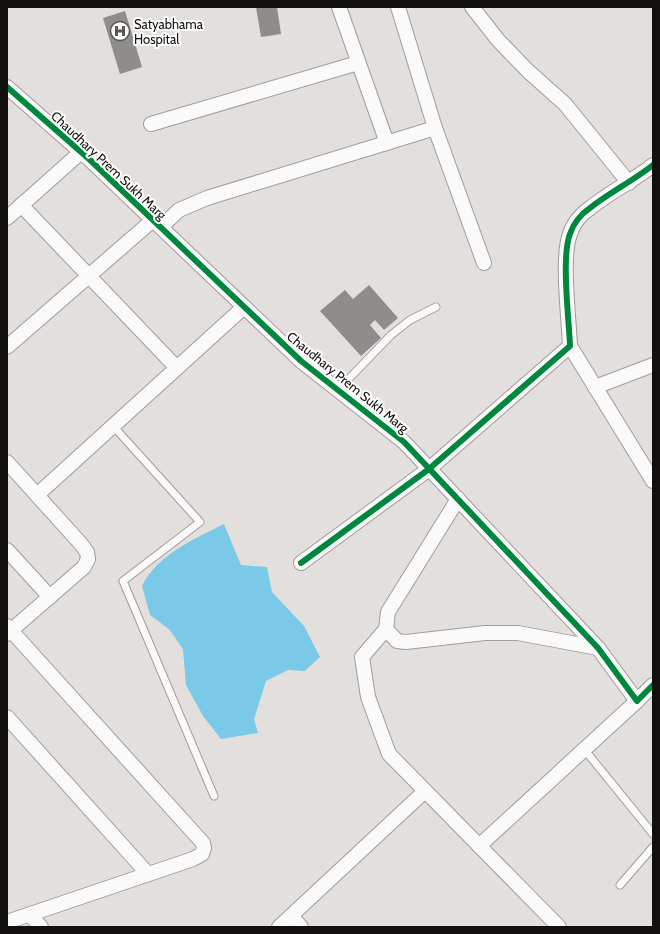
<svg xmlns="http://www.w3.org/2000/svg" width="660" height="934" viewBox="0 0 660 934" font-family="Cabin,sans-serif">
  <style>
    .water { fill: #7bc9e8 }
    .building { fill: #8f8d8b }
    .lines { fill: none; stroke-linecap: round; stroke-linejoin: round }
    .service-casing { stroke: #9f9c9a; stroke-width: 9 }
    .minor-casing { stroke: #9f9c9a; stroke-width: 16 }
    .service { stroke: #fbfafa; stroke-width: 7 }
    .minor { stroke: #fbfafa; stroke-width: 14 }
    .cycleway-casing { stroke: #fff; stroke-width: 8 }
    .cycleway { stroke: #00873e; stroke-width: 6 }
    .labels { text-anchor: middle; stroke-width: 4; stroke-linejoin: round; paint-order: stroke }
    .poi-label { font-size: 13px; fill: #12100d; stroke: #fff; text-anchor: start }
    .street-label { font-size: 13px; fill: #12100d; stroke: #fff }
  </style>
  <rect width="100%" height="100%" fill="#e3dfdc"/>
  <path class="water" d="M224,524L241,565L267,567L272,592L304,626L320,657L305,671L288,670L266,681L254,719L258,733L221,739L203,716L186,685L183,649L169,629L150,615L142,586C157,555 194,539 224,524Z"/>
  <g class="building">
    <polygon points="256,7 277,7 281,34 261,37"/>
    <polygon points="125,11 142,67 120,74 103,18"/>
    <polygon points="369,285 398,318 384,330 375,320 370,325 381,338 361,356 320,311 345,290 353,299"/>
  </g>
  <g class="lines">
    <g class="service-casing">
      <g id="service">
        <polyline points="338,390 391,335 410,320 436,307"/>
        <polyline points="114,427 200,522 123,581 214,796"/>
        <polyline points="584,749 653,834"/>
        <polyline points="620,885 653,847"/>
      </g>
    </g>
    <g class="minor-casing">
      <g id="minor">
        <polyline points="339,7 387,143"/>
        <polyline points="398,7 435,128 484,263"/>
        <polyline points="472,7 498,40 528,71 565,104 629,183"/>
        <polyline points="7,87 89,159 301,361 404,442 598,648 637,701 653,685"/>
        <polyline points="151,124 358,63"/>
        <polyline points="21,205 177,368"/>
        <polyline points="7,218 81,152"/>
        <polyline points="161,227 179,210 207,198 435,128"/>
        <polyline points="570,346 653,481"/>
        <polyline points="7,347 153,220"/>
        <polyline points="595,387 653,365"/>
        <polyline points="7,462 81,544 87,552 88,559 84,567 7,634"/>
        <polyline points="37,495 244,307"/>
        <polyline points="458,499 388,612 386,629 397,641 406,642 485,633 518,633 598,648"/>
        <polyline points="7,550 50,597"/>
        <path d="M301,563L429,469L570,346C569,319 561,257 570,234C573,224 581,214 590,208C610,192 633,181 653,165"/>
        <polyline points="7,626 203,843 204,848 202,854 193,859 7,922"/>
        <polyline points="386,629 362,657 368,697 389,754 559,927"/>
        <polyline points="7,717 148,874"/>
        <polyline points="479,846 637,701"/>
        <polyline points="30,915 41,927"/>
        <polyline points="291,916 301,927"/>
        <polyline points="279,927 425,791"/>
      </g>
    </g>
    <use href="#service" class="service"/>
    <use href="#minor" class="minor"/>
    <g class="cycleway-casing">
      <g id="cycleway">
        <polyline points="7,87 89,159 301,361 404,442 598,648 637,701 653,685"/>
        <path d="M301,563L429,469L570,346C569,319 561,257 570,234C573,224 581,214 590,208C610,192 633,181 653,165"/>
      </g>
    </g>
    <use href="#cycleway" class="cycleway"/>
  </g>
  <defs>
    <g id="hospital-ring" transform="scale(1)"><circle r="9.5" fill="#fff" stroke="#5b5855" stroke-width="1.5"/><path d="M-5-5h3v3.5h4V-5h3V5h-3V1.5h-4V5h-3Z" fill="#5b5855"/></g>
  </defs>
  <g fill-rule="evenodd">
    <use href="#hospital-ring" x="120" y="31"/>
  </g>
  <g class="labels">
    <g class="poi-label">
      <text x="134" y="29">Satyabhama<tspan x="134" dy="15">Hospital</tspan></text>
    </g>
    <g class="street-label">
      <text transform="translate(109 165) rotate(43)" y="5">Chaudhary Prem Sukh Marg</text>
      <text transform="translate(348 382) rotate(39)" y="5">Chaudhary Prem Sukh Marg</text>
    </g>
  </g>
  <rect width="660" height="934" fill="none" stroke="#12100d" stroke-width="16"/>
</svg>
